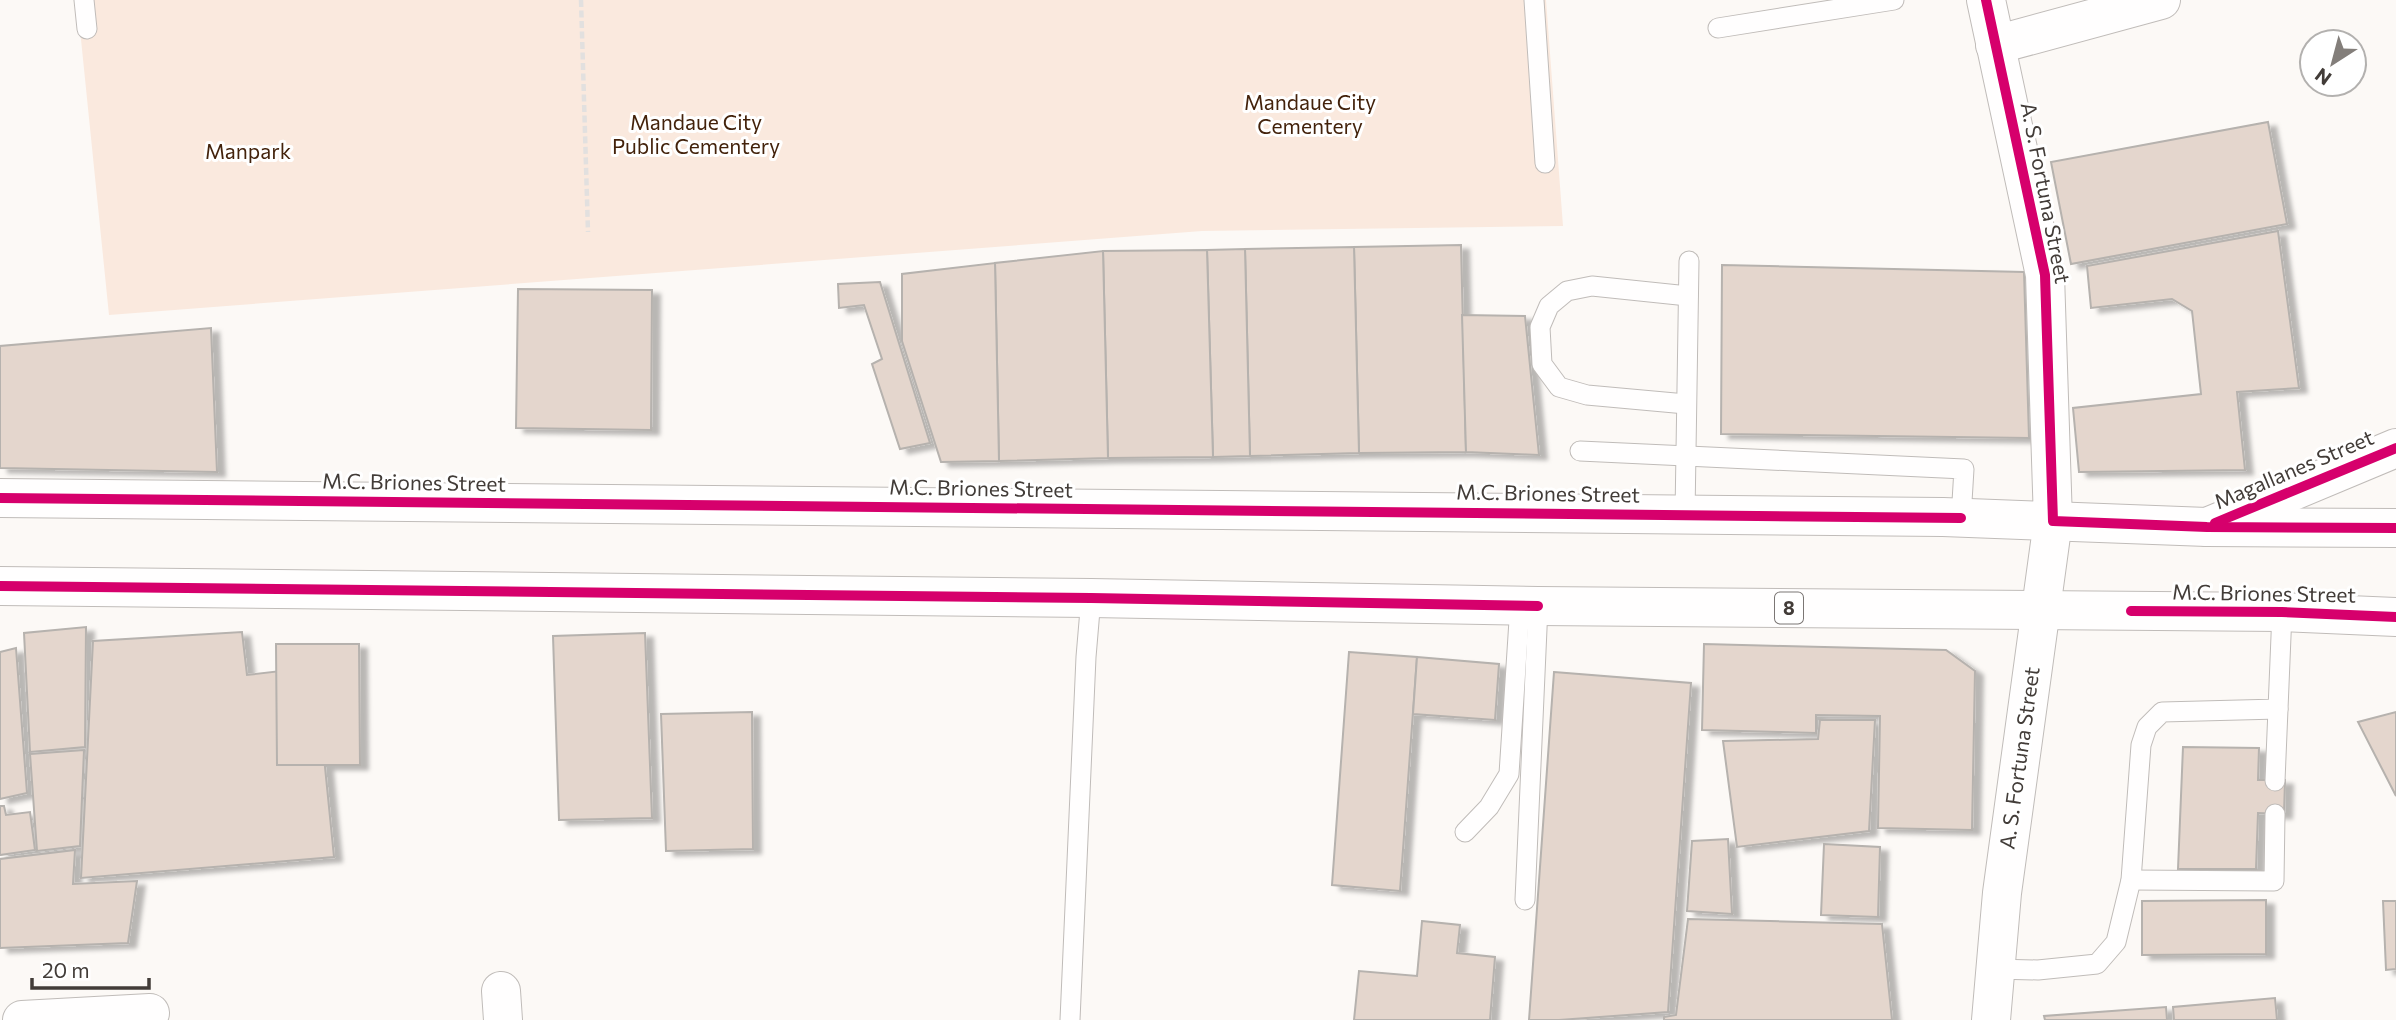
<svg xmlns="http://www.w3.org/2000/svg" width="2396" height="1020" viewBox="0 0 2396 1020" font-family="Commissioner,sans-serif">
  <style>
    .green { fill: #fae9de }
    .building { fill: #e4d6cd; stroke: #b6b2ae; stroke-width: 2; filter: url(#shadow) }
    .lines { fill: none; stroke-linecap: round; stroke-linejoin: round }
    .lane-casing { stroke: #c0bcb9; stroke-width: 21 }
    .street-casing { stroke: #c0bcb9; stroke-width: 40 }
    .secondary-casing { stroke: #c0bcb9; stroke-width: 40 }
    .primary-casing { stroke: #c0bcb9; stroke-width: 40 }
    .path { stroke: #e2e0df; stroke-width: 4.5; stroke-dasharray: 7 3.5; stroke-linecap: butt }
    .lane { stroke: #fffefe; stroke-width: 19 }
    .street { stroke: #fffefe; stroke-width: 38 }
    .secondary { stroke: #fffefe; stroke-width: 38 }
    .primary { stroke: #fffefe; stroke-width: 38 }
    .cycleway-casing { stroke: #fff; stroke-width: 15 }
    .cycleway { stroke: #d6006c; stroke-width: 10 }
    .labels { text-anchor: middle; stroke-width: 6; stroke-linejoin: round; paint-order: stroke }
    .shield { fill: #fff; stroke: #7b7674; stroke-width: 2 }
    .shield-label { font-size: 19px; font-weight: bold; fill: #423c38 }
    .park-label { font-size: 21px; fill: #43220b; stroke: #fff }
    .street-label { font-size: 21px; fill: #423c38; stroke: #fff }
  </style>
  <defs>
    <filter id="shadow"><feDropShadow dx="8" dy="4.5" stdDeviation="2" flood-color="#0004"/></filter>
  </defs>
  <rect width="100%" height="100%" fill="#fcf9f6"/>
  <polygon class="green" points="77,0 1546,0 1563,226 1202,231 109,315"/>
  <g class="building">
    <polygon points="2268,122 2287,224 2071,264 2051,162"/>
    <polygon points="2278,231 2299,388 2237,392 2245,470 2079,472 2073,408 2201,394 2192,311 2172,299 2091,308 2087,266"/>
    <polygon points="1461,245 1466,452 1359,453 1354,247"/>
    <polygon points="1354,247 1359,453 1250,456 1245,249"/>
    <polygon points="1245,249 1250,456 1213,457 1207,250"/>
    <polygon points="1207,250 1213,457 1108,458 1103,251"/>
    <polygon points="1103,251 1108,458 999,461 995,263"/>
    <polygon points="995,263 999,461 941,462 902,341 902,274"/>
    <polygon points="1722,265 2024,272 2029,438 1721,434"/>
    <polygon points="880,282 930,443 900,449 872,364 882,359 864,305 839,308 838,284"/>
    <polygon points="518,289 652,290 651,430 516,428"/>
    <polygon points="1462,315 1525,316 1539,455 1466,452"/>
    <polygon points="211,328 217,472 0,468 0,346"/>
    <polygon points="86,627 85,747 30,752 24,633"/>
    <polygon points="242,632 247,675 315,667 334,857 81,878 93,641"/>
    <polygon points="645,633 652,818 559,820 553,636"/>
    <polygon points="276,644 359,644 360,765 277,765"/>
    <polygon points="1704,644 1946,650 1975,671 1972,830 1878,828 1880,716 1816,715 1816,733 1702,730"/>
    <polygon points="16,648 27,793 0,799 0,652"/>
    <polygon points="1349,652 1417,657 1400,891 1332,885"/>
    <polygon points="1417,657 1499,664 1495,720 1413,714"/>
    <polygon points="1554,672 1691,683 1668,1012 1559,1020 1529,1020"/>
    <polygon points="752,712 753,849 666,851 661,714"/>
    <polygon points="2396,712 2396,796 2358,722"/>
    <polygon points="1820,720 1875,720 1869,831 1737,847 1723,741 1818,739"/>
    <polygon points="2183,747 2259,748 2258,780 2285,780 2284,814 2258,813 2256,869 2178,869"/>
    <polygon points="84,750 80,846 37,851 30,754"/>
    <polygon points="0,806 4,806 6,815 30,812 35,850 0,855"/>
    <polygon points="1728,839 1732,914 1687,911 1692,841"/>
    <polygon points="1824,844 1880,847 1878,917 1821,915"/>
    <polygon points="75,850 73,884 137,881 128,943 0,948 0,859"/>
    <polygon points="2266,900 2266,954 2142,955 2142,901"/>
    <polygon points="2383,901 2396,901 2396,969 2386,970"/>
    <polygon points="1688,919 1882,924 1892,1020 1664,1020 1664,1017 1676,1015"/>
    <polygon points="1422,921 1460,925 1457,953 1495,957 1490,1020 1354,1020 1359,971 1417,976"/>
    <polygon points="2275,998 2277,1020 2174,1020 2173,1007"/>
    <polygon points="2166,1007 2167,1020 2045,1020 2044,1016"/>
  </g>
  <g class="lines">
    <g class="lane-casing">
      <g id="lane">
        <polyline points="84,0 87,29"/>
        <polyline points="1534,0 1545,163"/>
        <polyline points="1718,28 1894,0"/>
        <polyline points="1686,404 1587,395 1559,387 1542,364 1540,327 1549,306 1567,291 1592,286 1688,296"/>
        <polyline points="1580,451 1964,469 1961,518"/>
        <polyline points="1685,515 1689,261"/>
        <polyline points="2275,781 2278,709"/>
        <polyline points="1465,832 1489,807 1509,774 1520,605"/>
        <polyline points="2131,880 2274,881 2275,814"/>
        <polyline points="1525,900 1538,606"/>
        <polyline points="1994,969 2038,970 2097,964 2116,942 2131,880 2141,745 2147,727 2162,712 2278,709 2282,612"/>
        <polyline points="1070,1020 1086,657 1091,598"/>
      </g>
    </g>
    <g class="street-casing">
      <g id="street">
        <polyline points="1995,45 2161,0"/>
        <polyline points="2207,527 2396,448"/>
        <polyline points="501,991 503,1020"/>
        <polyline points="22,1020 150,1013"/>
      </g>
    </g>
    <g class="secondary-casing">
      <polyline id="secondary" points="1986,0 2045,275 2053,521 2002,893 1991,1020"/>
    </g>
    <g class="primary-casing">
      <g id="primary">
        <polyline points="0,498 1943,517 2207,527 2396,528"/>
        <polyline points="0,586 1091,598 1538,606 2282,612 2396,617"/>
      </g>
    </g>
    <polyline class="path" points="581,0 588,232"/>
    <use href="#lane" class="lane"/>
    <use href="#street" class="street"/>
    <use href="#secondary" class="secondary"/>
    <use href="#primary" class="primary"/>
    <g class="cycleway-casing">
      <g id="cycleway">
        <polyline points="1986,0 2045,275 2053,521 2207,527 2396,528"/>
        <polyline points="0,498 1961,518"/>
        <polyline points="2215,523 2396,448"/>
        <polyline points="0,586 1091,598 1538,606"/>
        <polyline points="2131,611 2282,612 2396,617"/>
      </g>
    </g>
    <use href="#cycleway" class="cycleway"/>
  </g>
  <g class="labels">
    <rect class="shield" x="1775" y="592.5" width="28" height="31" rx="5"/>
    <g class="shield-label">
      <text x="1789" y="615">8</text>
    </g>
    <g class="park-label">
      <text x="1310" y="110">Mandaue City<tspan x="1310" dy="24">Cementery</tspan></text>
      <text x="696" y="130">Mandaue City<tspan x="696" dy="24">Public Cementery</tspan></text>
      <text x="248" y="159">Manpark</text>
    </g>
    <g class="street-label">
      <text transform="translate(2045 193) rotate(79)" y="7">A. S. Fortuna Street</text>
      <text transform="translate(2294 470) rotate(-23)" y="7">Magallanes Street</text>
      <text transform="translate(414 483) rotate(1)" y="7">M.C. Briones Street</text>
      <text transform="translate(981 489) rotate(1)" y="7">M.C. Briones Street</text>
      <text transform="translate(1548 494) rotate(1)" y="7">M.C. Briones Street</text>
      <text transform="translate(2264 594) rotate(1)" y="7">M.C. Briones Street</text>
      <text transform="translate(2020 758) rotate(-82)" y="7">A. S. Fortuna Street</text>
    </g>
  </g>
  <g transform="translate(2333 63) rotate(216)"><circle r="33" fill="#ffffff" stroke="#b3b1af" stroke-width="2"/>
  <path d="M0-5L12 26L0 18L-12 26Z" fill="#837e7a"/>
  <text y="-10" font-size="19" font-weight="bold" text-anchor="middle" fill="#423c38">N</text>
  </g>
  <path d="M32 978v10h117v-10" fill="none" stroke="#423c38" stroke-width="3.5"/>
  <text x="42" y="978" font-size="21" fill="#423c38" stroke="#ffffff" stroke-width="5" paint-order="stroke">20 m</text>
</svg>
